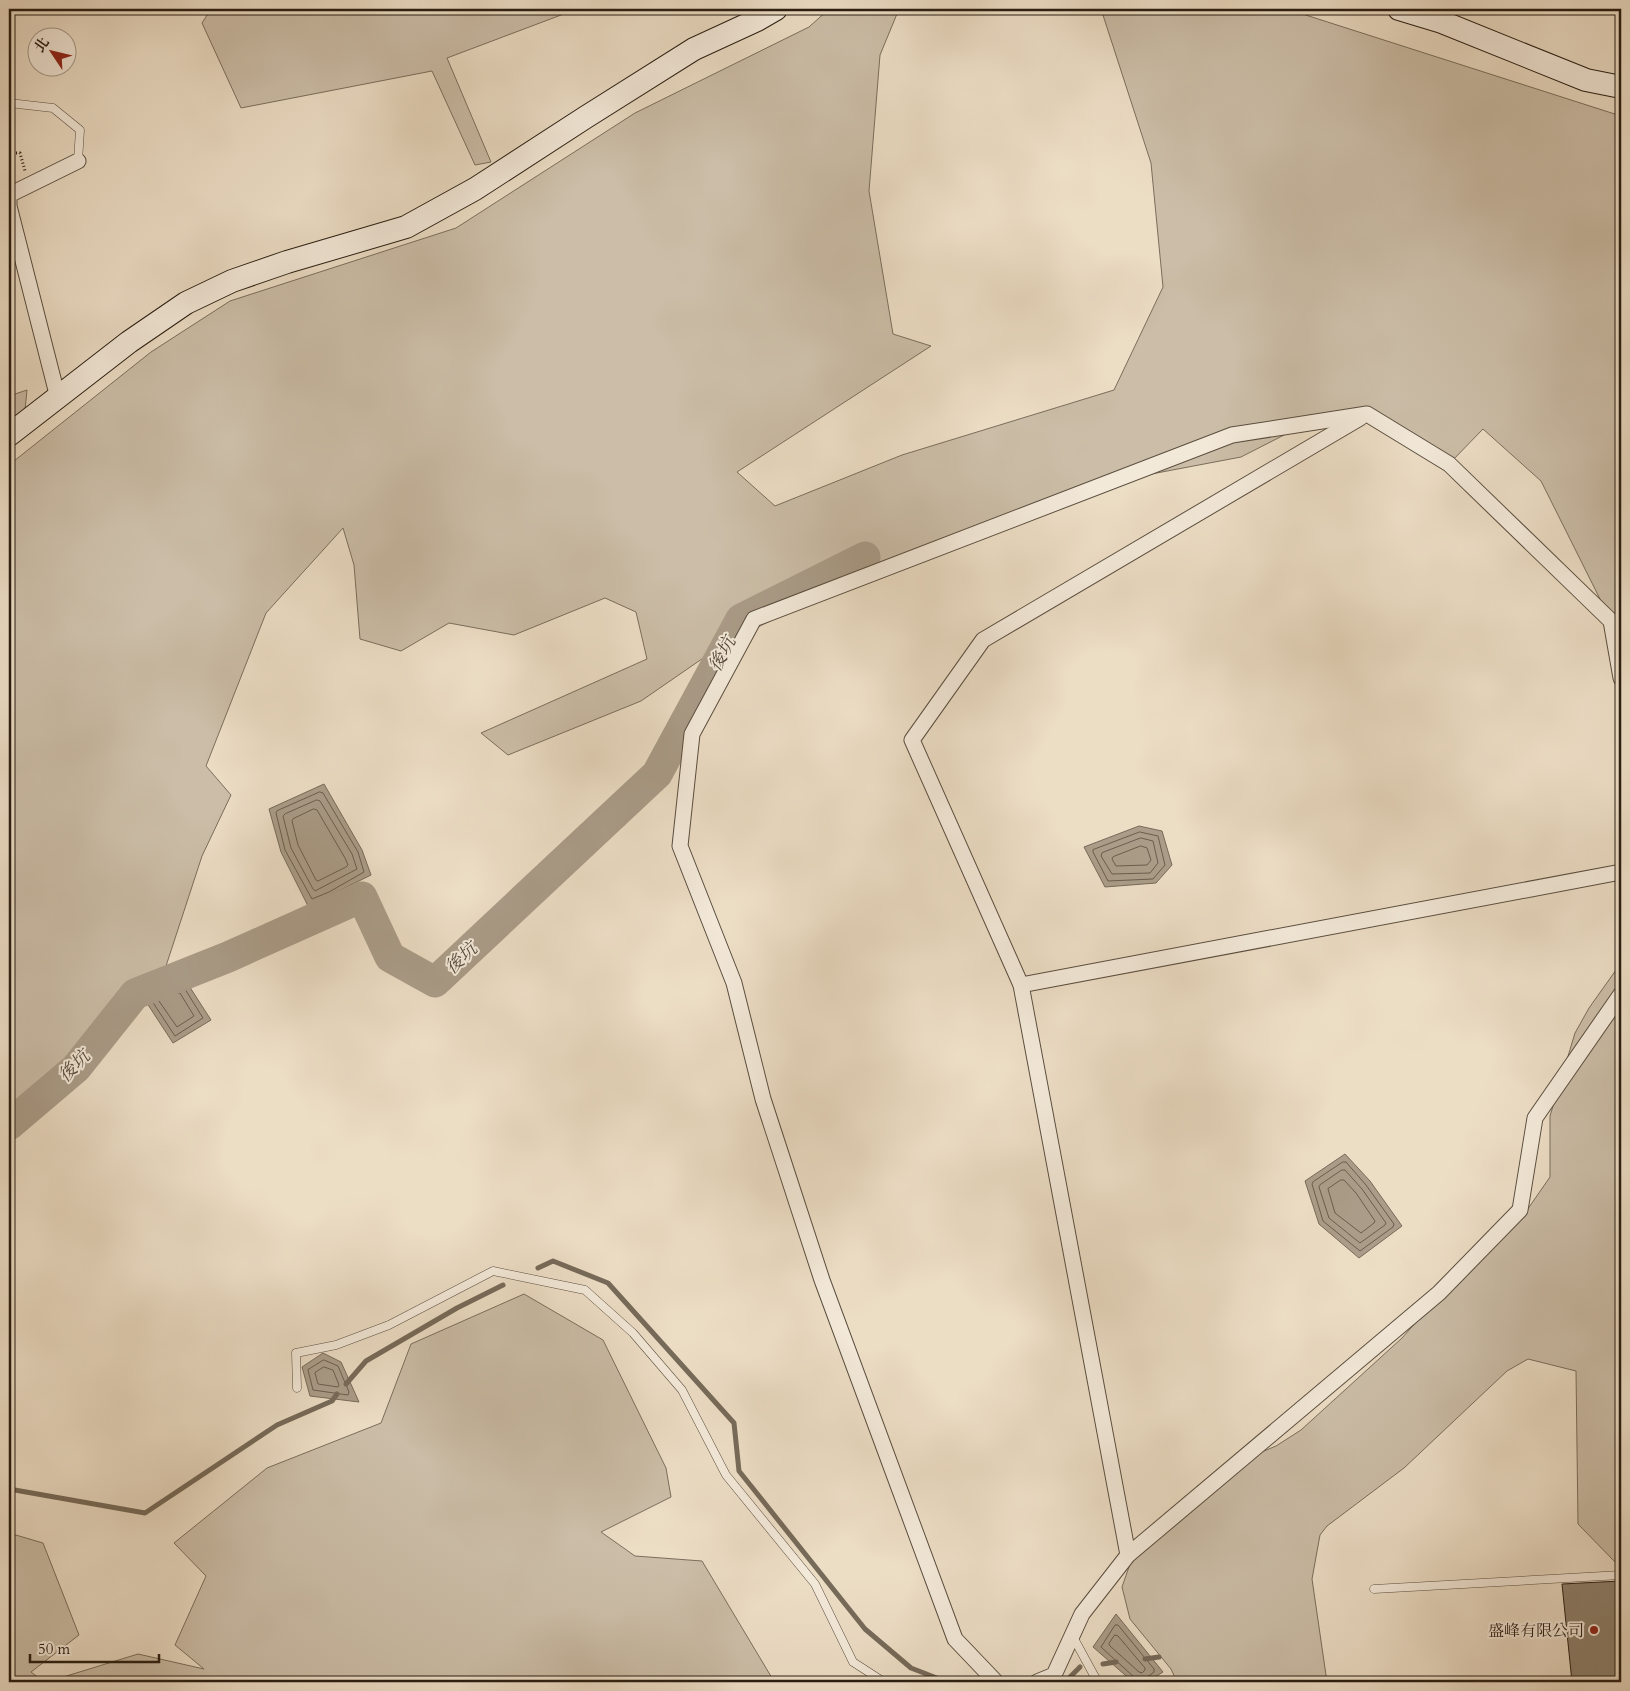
<svg xmlns="http://www.w3.org/2000/svg" width="1630" height="1691" viewBox="0 0 1630 1691" font-family="Cardo,'Noto Serif TC',serif">
  <style>
    .green { fill: #cbbda7; stroke: #7a6e5c }
    .water { fill: #aa9c88; stroke: #766a59 }
    .lines { fill: none; stroke-linecap: round; stroke-linejoin: round }
    .shore { stroke: #6a5d4d; stroke-width: 1 }
    .stream { stroke: #766a59; stroke-width: 5 }
    .river { stroke: #aa9c88; stroke-width: 31 }
    .building { fill: #8e816f; stroke: #291e12 }
    .lane-casing { stroke: #5a4e3f; stroke-width: 9 }
    .street-casing { stroke: #5a4e3f; stroke-width: 17 }
    .secondary-casing { stroke: #291e12; stroke-width: 24 }
    .path { stroke: #291e12; stroke-width: 3; stroke-dasharray: 1 2.5; stroke-linecap: butt }
    .lane { stroke: #f3e9d9; stroke-width: 8 }
    .street { stroke: #f3e9d9; stroke-width: 15 }
    .secondary { stroke: #f3e9d9; stroke-width: 22 }
    .poi-dot { fill: #8f2418; stroke: #f3e9d9; stroke-width: 2 }
    .labels { text-anchor: middle; stroke-width: 4; stroke-linejoin: round; paint-order: stroke }
    .poi-label { font-size: 16px; fill: #291e12; stroke: #f3e9d9; text-anchor: end }
    .water-label { font-size: 18px; font-style: italic; fill: #564a3b; stroke: #f3e9d9 }
  </style>
  <rect width="100%" height="100%" fill="#ecddc5"/>
  <filter id="stains"><feTurbulence type="fractalNoise" baseFrequency=".004" numOctaves="4"/><feColorMatrix values="0 0 0 0 .2 0 0 0 0 .09 0 0 0 0 .02 0 0 0 .5 -.17"/></filter>
  <radialGradient id="worn" r=".72"><stop offset=".6" stop-color="#630" stop-opacity="0"/><stop offset="1" stop-color="#630" stop-opacity=".3"/></radialGradient>
  <g class="green">
    <polygon points="211,9 577,9 447,58 491,162 475,165 432,71 241,108 202,23"/>
    <polygon points="829,9 899,9 880,55 869,191 893,334 931,346 737,472 775,506 902,455 1114,390 1163,287 1151,163 1101,9 1287,9 1621,116 1621,622 1611,621 1541,481 1483,429 1449,464 1367,414 1290,432 1241,457 1125,479 916,559 796,594 641,701 508,755 481,733 647,659 636,612 605,598 514,635 449,623 401,651 360,639 354,565 343,528 266,613 206,766 231,795 202,856 165,969 103,1042 9,1145 9,465 151,352 230,301 456,228 635,113 809,27"/>
    <polygon points="27,390 25,410 9,421 9,396"/>
    <polygon points="1621,963 1621,1563 1616,1563 1578,1524 1576,1371 1528,1359 1507,1371 1404,1468 1327,1526 1320,1535 1312,1579 1327,1682 1177,1682 1171,1669 1130,1619 1122,1587 1131,1561 1238,1462 1276,1446 1301,1430 1402,1338 1450,1284 1495,1246 1525,1213 1550,1177 1550,1116 1575,1033 1589,1008"/>
    <polygon points="524,1294 603,1340 666,1468 671,1497 601,1532 635,1556 702,1561 772,1678 777,1682 47,1682 138,1654 204,1669 175,1645 206,1576 174,1543 267,1468 381,1423 411,1344"/>
    <polygon points="9,1533 43,1543 79,1635 31,1672 44,1682 9,1682"/>
  </g>
  <g class="water">
    <polygon points="324,784 362,850 371,875 308,906 281,852 269,809"/>
    <polygon points="1139,826 1162,831 1172,865 1156,883 1105,887 1084,847"/>
    <polygon points="184,978 211,1020 173,1043 141,994"/>
    <polygon points="1345,1154 1370,1181 1402,1226 1359,1258 1319,1224 1305,1181"/>
    <polygon points="323,1353 341,1362 359,1402 310,1396 302,1367"/>
    <polygon points="1116,1614 1163,1672 1147,1682 1133,1682 1093,1647"/>
  </g>
  <g class="lines">
    <g class="shore">
      <polygon points="320,792 323,793 358,852 364,872 329,892 312,899 285,850 276,813 277,811"/>
      <polygon points="317,800 320,801 352,854 357,869 315,891 313,889 291,848 283,816 285,814"/>
      <polygon points="314,809 317,810 345,858 348,865 346,867 318,881 316,880 298,845 292,821 293,819"/>
      <polygon points="1140,832 1158,836 1165,865 1153,879 1108,881 1093,852 1093,850"/>
      <polygon points="1141,838 1153,841 1158,863 1150,873 1112,874 1101,856 1102,853"/>
      <polygon points="1141,846 1147,848 1151,860 1147,865 1116,866 1112,859 1113,857"/>
      <polygon points="180,985 183,986 203,1018 175,1036 150,998 152,996"/>
      <polygon points="177,993 180,993 194,1016 177,1027 159,1001 161,999"/>
      <polygon points="1343,1162 1346,1162 1366,1185 1394,1224 1393,1227 1360,1251 1323,1221 1312,1184 1313,1182"/>
      <polygon points="1342,1170 1345,1170 1362,1189 1386,1223 1385,1225 1360,1243 1329,1218 1319,1187 1320,1185"/>
      <polygon points="1341,1180 1344,1180 1356,1193 1375,1221 1374,1223 1361,1233 1335,1213 1328,1189"/>
      <polygon points="324,1360 338,1366 349,1392 348,1395 313,1390 308,1370"/>
      <polygon points="324,1367 333,1370 339,1385 338,1387 318,1384 315,1373"/>
      <polygon points="1115,1635 1118,1636 1145,1668 1145,1670 1142,1673 1139,1672 1110,1646 1109,1644"/>
      <polyline points="1136,1682 1134,1677 1101,1647 1115,1625 1118,1625 1154,1669 1154,1672 1146,1678 1145,1682"/>
    </g>
    <g class="stream">
      <polyline points="538,1268 553,1261 608,1283 734,1423 739,1471 865,1629 911,1668 947,1682"/>
      <polyline points="346,1384 366,1361 457,1308 503,1285"/>
      <polyline points="9,1489 145,1513 277,1425 332,1401 337,1394"/>
      <polyline points="1145,1659 1159,1657"/>
      <polyline points="1103,1664 1116,1662"/>
      <polyline points="1065,1682 1080,1667"/>
    </g>
    <polyline class="river" points="9,1125 76,1068 135,994 228,957 362,897 390,957 435,982 657,774 741,619 865,557"/>
  </g>
  <polygon class="building" points="1621,1581 1621,1682 1572,1682 1562,1584"/>
  <g class="lines">
    <g class="lane-casing">
      <g id="lane">
        <polyline points="9,103 53,108 80,130 78,161"/>
        <polyline points="297,1388 296,1353 336,1345 389,1325 493,1271 585,1290 633,1333 682,1390 726,1475 815,1584 853,1662 884,1682"/>
        <polyline points="1374,1589 1621,1575"/>
        <polyline points="1072,1635 1096,1679 1093,1682"/>
      </g>
    </g>
    <g class="street-casing">
      <g id="street">
        <polyline points="58,398 9,206 9,195 78,161"/>
        <polyline points="1021,985 1621,872"/>
        <polyline points="1128,1555 1021,985 912,740 983,640 1360,418"/>
        <polyline points="996,1682 955,1639 822,1280 763,1099 734,983 680,846 692,734 754,619 1232,435 1367,414 1449,464 1611,621 1621,678"/>
        <polyline points="1037,1682 1054,1675 1082,1614 1128,1555 1439,1293 1520,1210 1535,1118 1621,994"/>
      </g>
    </g>
    <g class="secondary-casing">
      <g id="secondary">
        <polyline points="1399,9 1442,22 1586,80 1621,87"/>
        <polyline points="9,435 129,342 186,303 232,281 287,262 406,227 475,189 586,117 694,49 757,20 776,9"/>
      </g>
    </g>
    <polyline class="path" points="9,153 20,153 25,171"/>
    <use href="#lane" class="lane"/>
    <use href="#street" class="street"/>
    <use href="#secondary" class="secondary"/>
  </g>
  <circle class="poi-dot" cx="1594" cy="1630" r="5"/>
  <g class="labels">
    <g class="poi-label">
      <text x="1584" y="1636">盛峰有限公司</text>
    </g>
    <g class="water-label">
      <text transform="translate(722 654) rotate(-62)" y="6">後坑</text>
      <text transform="translate(461 958) rotate(-43)" y="6">後坑</text>
      <text transform="translate(74 1066) rotate(-46)" y="6">後坑</text>
    </g>
  </g>
  <rect width="1630" height="1691" fill="none" stroke="#ecddc5" stroke-width="30"/>
  <rect x="10" y="10" width="1610" height="1671" fill="none" stroke="#291e12" stroke-width="2.5"/>
  <rect x="15" y="15" width="1600" height="1661" fill="none" stroke="#291e12"/>
  <g transform="translate(52 52) rotate(305)"><circle r="24" fill="#f3e9d9" stroke="#a29889"/>
  <path d="M0-4L9 19L0 12L-9 19Z" fill="#8f2418"/>
  <text y="-8" font-size="14" font-weight="bold" text-anchor="middle" fill="#291e12">北</text>
  </g>
  <path d="M30 1654v8h129v-8" fill="none" stroke="#291e12" stroke-width="2.5"/>
  <text x="38" y="1654" font-size="15" fill="#291e12" stroke="#f3e9d9" stroke-width="4" paint-order="stroke">50 m</text>
  <rect width="100%" height="100%" filter="url(#stains)"/>
  <rect width="100%" height="100%" fill="url(#worn)"/>
</svg>
